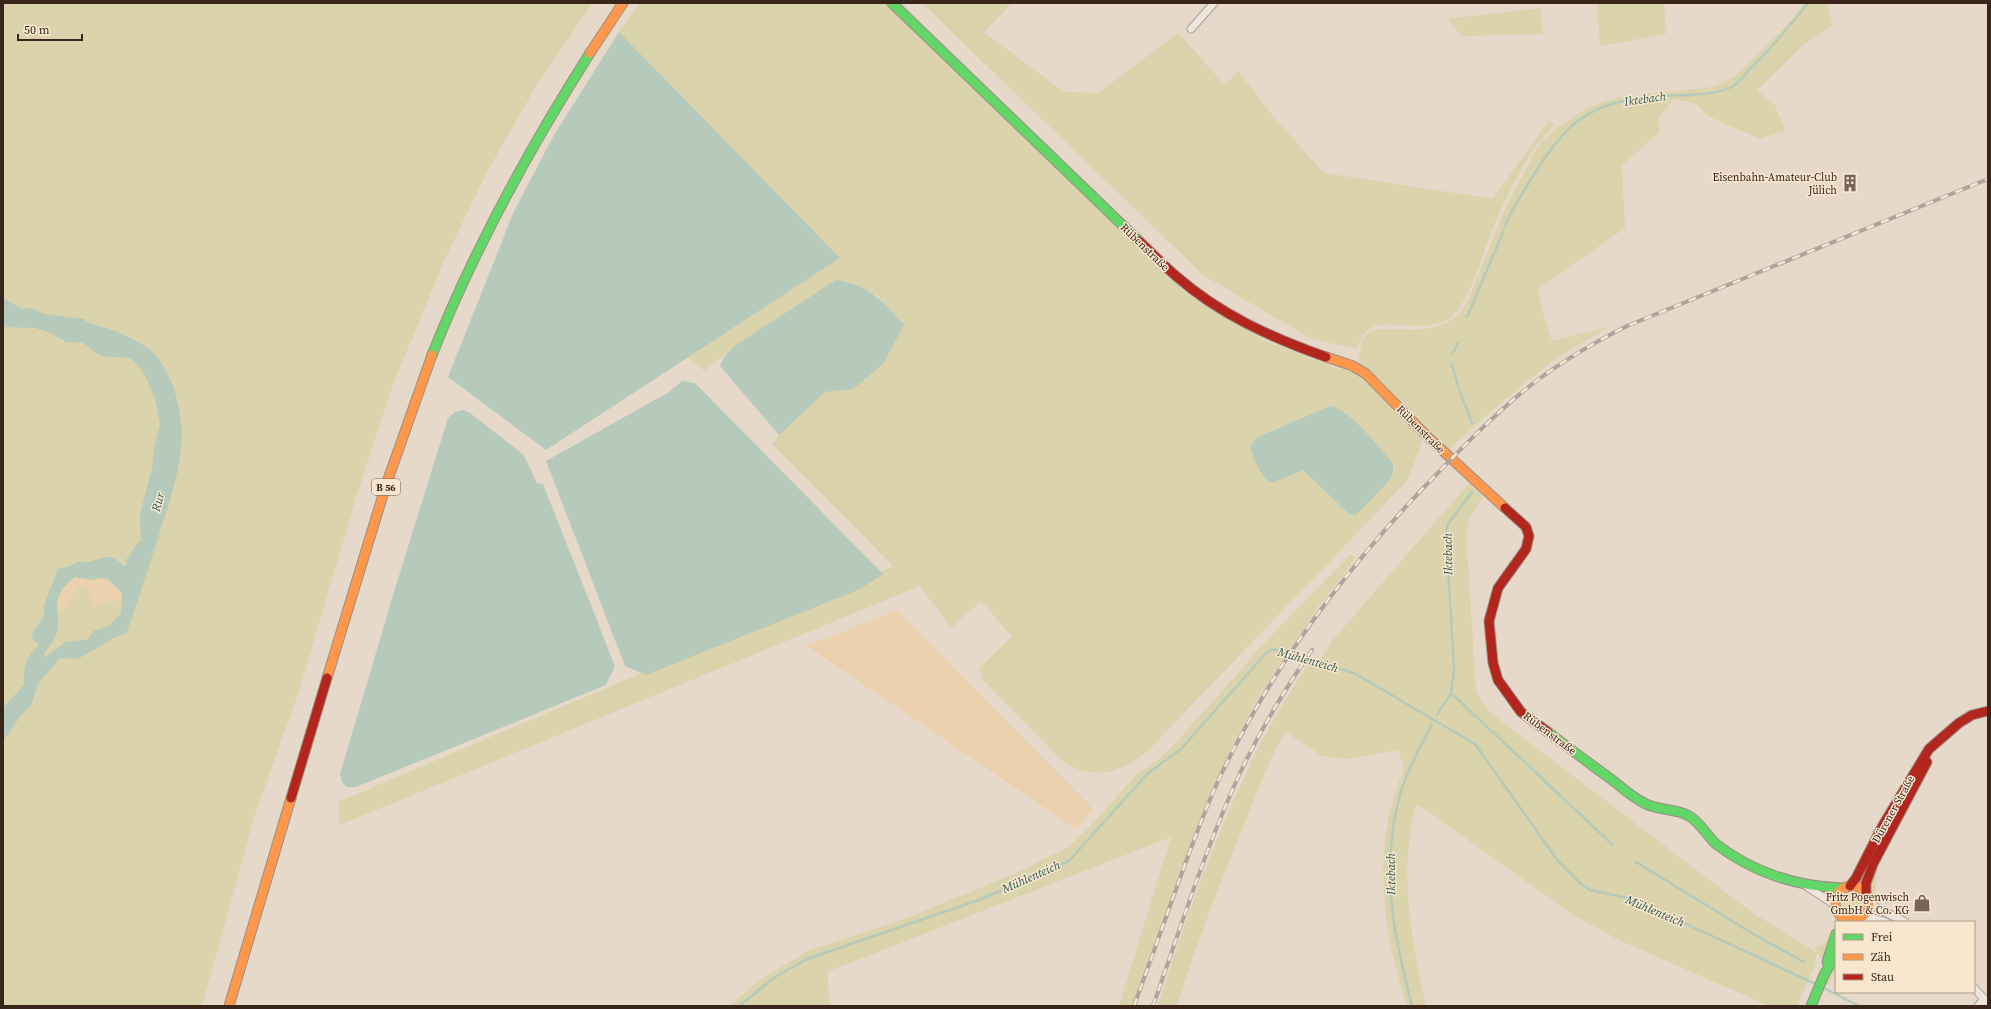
<svg xmlns="http://www.w3.org/2000/svg" width="1991" height="1009" viewBox="0 0 1991 1009" font-family="'Source Serif 4',serif">
  <style>
    .green { fill: #dad3ab; fill-rule: evenodd }
    .sand { fill: #ecd1ae }
    .water { fill: #b6cabb; fill-rule: evenodd }
    .lines { fill: none; stroke-linecap: round; stroke-linejoin: round }
    .stream { stroke: #b6cabb; stroke-width: 2.5 }
    .street-casing { stroke: #ab9e94; stroke-width: 9 }
    .fast-casing { stroke: #9a8e84; stroke-width: 11 }
    .slow-casing { stroke: #9a8e84; stroke-width: 11 }
    .jam-casing { stroke: #9a8e84; stroke-width: 11 }
    .street { stroke: #ede6dd; stroke-width: 7 }
    .fast { stroke: #63d668; stroke-width: 9 }
    .slow { stroke: #ff974d; stroke-width: 9 }
    .jam { stroke: #b3261e; stroke-width: 9 }
    .rail-casing { stroke: #aca49d; stroke-width: 4 }
    .rail { stroke: #f9e6cf; stroke-width: 2.5; stroke-dasharray: 8; stroke-linecap: butt }
    .labels { text-anchor: middle; stroke-width: 3; stroke-linejoin: round; paint-order: stroke }
    .shield { fill: #f9e6cf; stroke: #735f51; stroke-width: 1 }
    .shield-label { font-size: 10px; font-weight: bold; fill: #3a251b }
    .poi-label { font-size: 11px; fill: #3a251b; stroke: #f9e6cf; text-anchor: end }
    .street-label { font-size: 11px; fill: #3a251b; stroke: #f9e6cf }
    .water-label { font-size: 12px; font-style: italic; fill: #295c50; stroke: #f9e6cf }
  </style>
  <rect width="100%" height="100%" fill="#e6d9ca"/>
  <g class="green">
    <polygon points="3,3 592,3 535,88 487,172 445,259 393,384 356,498 299,691 255,815 202,1006 3,1006"/>
    <path d="M640,3H885L1186,293L1267,342L1334,367L1360,374L1423,438L1408,480L1162,736C1140,763 1107,783 1072,767C1060,761 1049,747 1040,738C1021,718 1001,698 982,679L979,668L1012,637L981,601L951,628L920,586L340,825L338,802L893,566L772,444L779,435L825,392L853,389L883,364L904,325L877,296L850,282L733,347L705,371L687,358L840,258L619,32ZM1330,406C1348,408 1380,449 1393,463L1355,516L1349,514L1303,470L1264,477L1250,446L1256,438Z"/>
    <path d="M922,3H1012L984,32L1064,92L1098,93L1178,33L1225,85L1238,71L1272,115L1324,173L1493,199L1549,120L1554,125C1541,139 1530,153 1521,170C1512,187 1503,204 1495,222C1485,246 1469,310 1445,321C1421,331 1398,321 1375,326C1361,332 1363,338 1356,349L1310,338L1203,275Z"/>
    <polygon points="1607,3 1664,3 1666,34 1600,46 1597,4"/>
    <polygon points="1805,3 1827,3 1832,26 1805,44 1757,90 1775,105 1785,131 1760,139 1710,117 1696,104 1674,99 1658,119 1659,132 1622,166 1625,228 1538,289 1544,318 1552,341 1609,327 1558,357 1503,401 1449,449 1382,382 1358,362 1363,338 1370,332 1380,329 1418,330 1433,327 1446,323 1460,313 1469,298 1502,216 1532,157 1540,143 1558,127 1589,107 1619,97 1706,88 1717,85 1734,77 1786,26"/>
    <polygon points="1540,8 1543,34 1462,36 1447,19"/>
    <path d="M1469,483L1483,497L1470,517L1466,533L1476,691L1488,711L1753,913L1817,953L1814,967L1797,1006H1769L1621,941L1575,916L1417,804C1412,816 1411,829 1409,843C1403,898 1414,952 1426,1006H1406C1400,981 1392,955 1388,929C1380,876 1381,819 1404,770L1398,750L1349,759L1322,756L1286,732C1266,764 1254,801 1240,835C1217,891 1195,948 1177,1006H1158C1185,920 1216,833 1256,752C1271,722 1290,693 1308,663L1317,665L1332,641Z"/>
    <polygon points="1351,554 1356,558 1318,607 1259,696 1231,747 1141,980 1134,1006 1119,1006 1171,837 827,972 830,1006 730,1006 758,981 808,951 899,921 1014,874 1068,847 1088,829 1137,774 1158,760 1174,745 1269,638"/>
    <path d="M1879,859L1875,891L1876,895L1881,901L1880,905C1866,887 1872,878 1879,859Z"/>
    <circle cx="1853" cy="903" r="13"/>
    <polygon points="1833,931 1823,961 1814,947 1823,945"/>
    <polygon points="1836,960 1836,969 1829,984 1826,983"/>
  </g>
  <g class="sand">
    <path d="M75,577L92,580L101,578L109,580L122,593L123,601H109L96,607L92,603L87,587L80,586C72,595 68,607 58,614C55,597 62,587 75,577Z"/>
    <polygon points="897,610 1093,809 1076,829 807,646"/>
  </g>
  <g class="water">
    <polygon points="619,32 840,258 546,450 448,377 514,211 554,135"/>
    <path d="M836,280C870,285 882,301 904,325L883,364L853,389L825,392L779,435L720,366L724,357L733,347Z"/>
    <path d="M3,298L23,309L31,308L45,314L84,319C87,324 97,325 103,327C116,330 145,344 154,353C164,365 171,379 175,393C192,446 172,493 156,544C146,574 137,604 126,634L115,637L78,659L60,658L38,684L31,706L22,714L3,741V708L24,685C24,667 24,658 39,646L38,643L34,641L31,635L45,614L43,608L58,569L71,566L79,561C91,566 99,555 111,557C117,558 120,564 125,566L127,564L126,560C132,554 133,545 141,541L140,515L152,468L154,448L160,424L156,402L144,373L134,361L130,358L101,356L83,343L66,342L49,332L35,328L3,327ZM75,577L92,580L101,578L109,580L122,593L121,613L108,627L95,630L88,639L83,640L66,642L45,657L44,654C50,645 57,638 58,627C59,620 57,614 57,608C57,593 64,586 75,577Z"/>
    <polygon points="682,381 695,383 883,574 860,589 646,675 625,666 546,461 669,392"/>
    <path d="M1330,406C1348,407 1380,449 1393,463V473L1387,483L1355,516L1349,514L1303,470L1272,483C1259,476 1255,460 1250,447L1256,438Z"/>
    <polygon points="463,410 470,413 524,455 537,483 543,484 615,666 606,685 356,787 347,787 342,782 340,774 394,592 448,418 455,412"/>
  </g>
  <g class="lines">
    <g class="stream">
      <path d="M1505,226C1512,208 1523,193 1533,176C1567,121 1591,101 1658,96C1679,95 1716,96 1733,86C1739,82 1744,76 1748,71C1770,50 1789,27 1808,3"/>
      <polyline points="1467,317 1503,232"/>
      <polyline points="1453,353 1458,343"/>
      <polyline points="1452,364 1458,386"/>
      <polyline points="1459,389 1472,423"/>
      <polyline points="1451,693 1613,845"/>
      <polyline points="1437,715 1451,693 1454,669 1446,533 1448,524 1472,492"/>
      <polyline points="1636,862 1755,935 1804,962"/>
      <polyline points="1822,987 1859,1006"/>
      <polyline points="739,1006 775,977 807,959 979,900 1069,861 1147,774 1181,749 1267,652 1273,649 1354,673 1475,744 1558,861 1580,883 1590,890 1632,899 1818,985"/>
      <path d="M1412,1006C1393,929 1379,869 1401,791C1408,768 1421,746 1432,724"/>
    </g>
    <g class="street-casing">
      <g id="street">
        <polyline points="1191,29 1214,3"/>
        <polyline points="1806,886 1835,905"/>
        <polyline points="1870,901 1875,907 1905,922"/>
        <polyline points="1861,918 1871,917 1886,922"/>
        <polyline points="1974,988 1988,1003"/>
        <polyline points="1978,1006 1984,999"/>
      </g>
    </g>
    <g class="fast-casing">
      <g id="fast">
        <polyline points="892,3 1139,241"/>
        <path d="M432,355C474,249 529,149 590,53"/>
        <path d="M1548,732C1569,748 1590,764 1611,779C1622,788 1633,798 1646,804C1660,811 1676,808 1689,816C1701,823 1706,835 1716,844C1752,872 1797,887 1843,888"/>
        <polyline points="1827,962 1836,934"/>
        <polyline points="1811,1006 1824,975 1836,954"/>
      </g>
    </g>
    <g class="slow-casing">
      <g id="slow">
        <polyline points="590,53 623,3"/>
        <polyline points="1326,357 1353,366 1366,374 1429,438 1505,508"/>
        <polyline points="327,678 386,485 432,355"/>
        <circle cx="1852" cy="903" r="17"/>
        <polyline points="229,1006 291,798"/>
      </g>
    </g>
    <g class="jam-casing">
      <g id="jam">
        <path d="M1139,241C1151,252 1163,265 1176,276C1219,314 1272,338 1326,357"/>
        <polyline points="1505,508 1526,527 1529,536 1526,549 1498,588 1489,621 1493,663 1498,680 1521,712 1548,732"/>
        <polyline points="291,798 327,678"/>
        <polyline points="1850,886 1856,878 1883,825 1929,749 1959,723 1972,715 1988,711"/>
        <polyline points="1866,892 1866,883 1873,864 1927,762"/>
      </g>
    </g>
    <use href="#street" class="street"/>
    <use href="#fast" class="fast"/>
    <use href="#slow" class="slow"/>
    <use href="#jam" class="jam"/>
    <g class="rail-casing">
      <g id="rail">
        <path d="M1134,1006C1152,957 1169,908 1187,859C1197,832 1207,805 1219,779C1271,668 1344,571 1428,483C1462,448 1496,412 1535,382C1564,360 1595,342 1627,326L1988,179"/>
        <path d="M1153,1006C1179,932 1203,856 1235,784C1256,737 1283,692 1312,650"/>
      </g>
    </g>
    <use href="#rail" class="rail"/>
  </g>
  <defs>
    <g id="building-bare" transform="scale(1.38)"><path d="M-4-6H4V6H1V3H-1V6H-4ZM-2.5-4.3h1.7v1.8h-1.7ZM.8-4.3h1.7v1.8H.8ZM-2.5-1h1.7V.8h-1.7ZM.8-1h1.7V.8H.8Z" fill="#766458" stroke="#f9e6cf" stroke-width="2.5" paint-order="stroke"/></g>
    <g id="shop-bare" transform="scale(1.38)"><path d="M-5-2.5h2.3a2.7 3.5 0 0 1 5.4 0H5L5.5 6h-11ZM-1.5-2.5h3a1.5 2.3 0 0 0-3 0Z" fill="#766458" stroke="#f9e6cf" stroke-width="2.5" paint-order="stroke"/></g>
  </defs>
  <g fill-rule="evenodd">
    <use href="#building-bare" x="1850" y="183"/>
    <use href="#shop-bare" x="1922" y="903"/>
  </g>
  <g class="labels">
    <rect class="shield" x="372" y="479" width="28" height="16" rx="3"/>
    <g class="shield-label">
      <text x="386" y="491">B 56</text>
    </g>
    <g class="poi-label">
      <text x="1837" y="181">Eisenbahn-Amateur-Club<tspan x="1837" dy="13">Jülich</tspan></text>
      <text x="1909" y="901">Fritz Pogenwisch<tspan x="1909" dy="13">GmbH &amp; Co. KG</tspan></text>
    </g>
    <g class="street-label">
      <text transform="translate(1145 247) rotate(44)" y="4">Rübenstraße</text>
      <text transform="translate(1421 429) rotate(45)" y="4">Rübenstraße</text>
      <text transform="translate(1550 733) rotate(37)" y="4">Rübenstraße</text>
      <text transform="translate(1893 809) rotate(-61)" y="4">Dürener Straße</text>
    </g>
    <g class="water-label">
      <text transform="translate(1645 99) rotate(-8)" y="4">Iktebach</text>
      <text transform="translate(158 502) rotate(-74)" y="4">Rur</text>
      <text transform="translate(1448 554) rotate(-91)" y="4">Iktebach</text>
      <text transform="translate(1308 660) rotate(16)" y="4">Mühlenteich</text>
      <text transform="translate(1391 874) rotate(-91)" y="4">Iktebach</text>
      <text transform="translate(1031 877) rotate(-24)" y="4">Mühlenteich</text>
      <text transform="translate(1655 911) rotate(23)" y="4">Mühlenteich</text>
    </g>
  </g>
  <rect width="1991" height="1009" fill="none" stroke="#3a251b" stroke-width="8"/>
  <rect x="1835" y="921" width="140" height="72" fill="#f9e6cf" stroke="#ad9987"/>
  <rect x="1843" y="934" width="20" height="6" fill="#63d668" stroke="#ad9987"/>
  <text x="1871" y="941" font-size="12" fill="#3a251b">Frei</text>
  <rect x="1843" y="954" width="20" height="6" fill="#ff974d" stroke="#ad9987"/>
  <text x="1871" y="961" font-size="12" fill="#3a251b">Zäh</text>
  <rect x="1843" y="974" width="20" height="6" fill="#b3261e" stroke="#ad9987"/>
  <text x="1871" y="981" font-size="12" fill="#3a251b">Stau</text>
  <path d="M18 34v6h64v-6" fill="none" stroke="#3a251b" stroke-width="2"/>
  <text x="24" y="34" font-size="12" fill="#3a251b" stroke="#f9e6cf" stroke-width="3" paint-order="stroke">50 m</text>
</svg>
